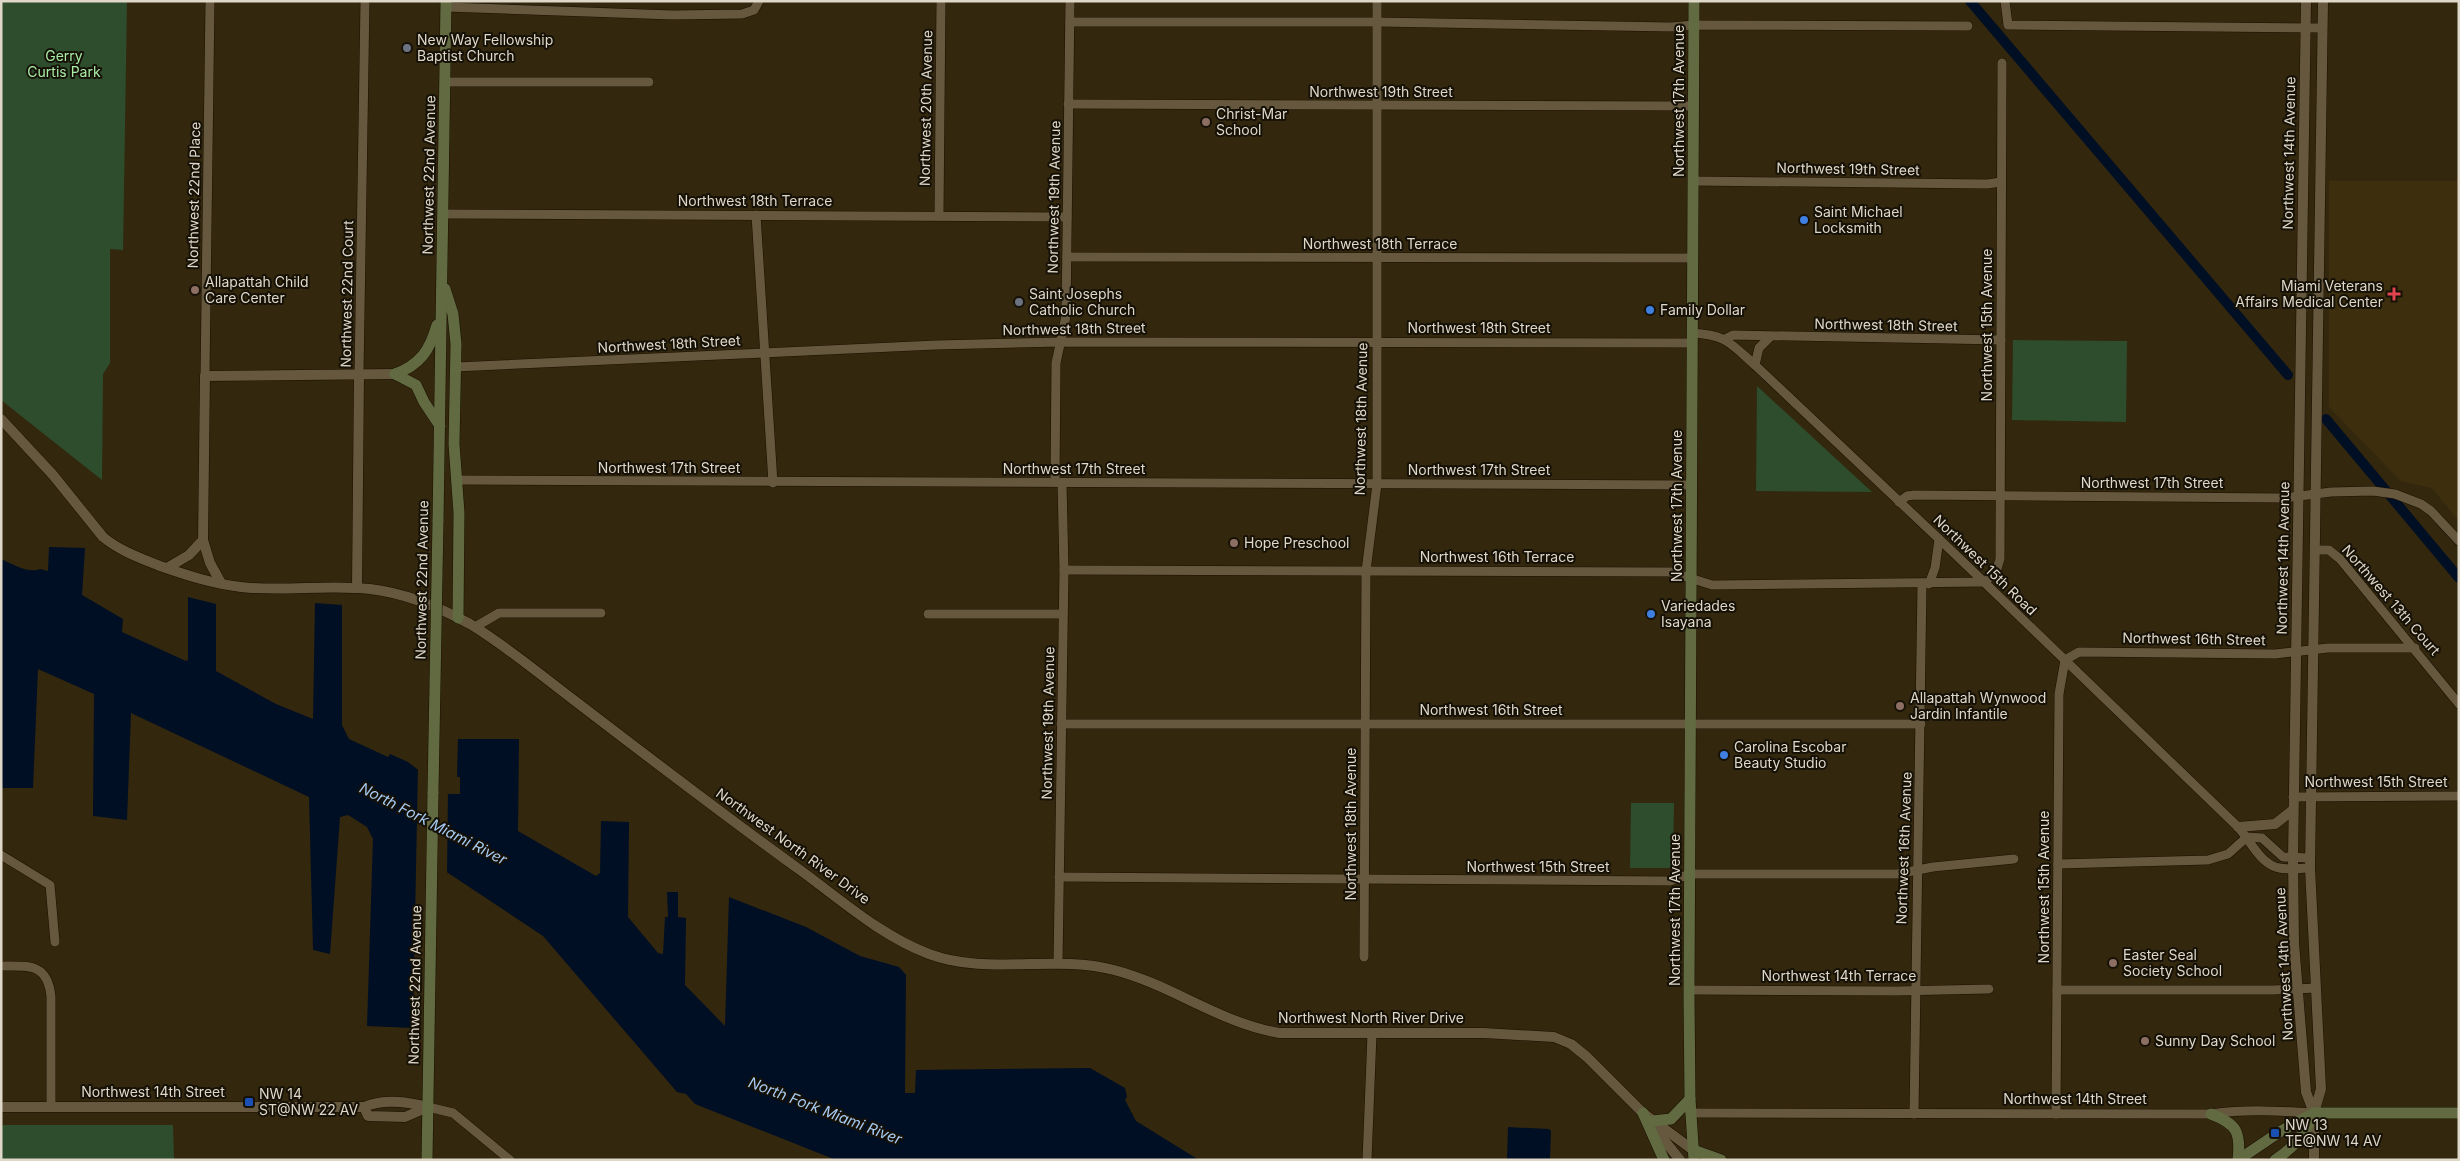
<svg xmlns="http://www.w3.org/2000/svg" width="2460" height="1161" viewBox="0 0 2460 1161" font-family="Inter,sans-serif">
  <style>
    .built { fill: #3d2f0e }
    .green { fill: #2d4d2c }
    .water { fill: #000f24 }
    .pier { fill: #33270e }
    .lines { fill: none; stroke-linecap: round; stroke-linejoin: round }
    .canal { stroke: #000f24; stroke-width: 10 }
    .minor-casing { stroke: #1a1000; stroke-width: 10 }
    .tertiary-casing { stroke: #1a1000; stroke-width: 11 }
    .secondary-casing { stroke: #1a1000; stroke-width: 12 }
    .minor { stroke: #65583e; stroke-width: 9 }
    .tertiary { stroke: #65583e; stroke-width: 10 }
    .secondary { stroke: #616a40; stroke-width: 11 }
    .secondary-bridge-casing { stroke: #1a1000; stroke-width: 12; stroke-linecap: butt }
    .secondary-bridge { stroke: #616a40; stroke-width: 11 }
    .worship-dot { fill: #6b7280; stroke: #161107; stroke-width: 2 }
    .education-dot { fill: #8d6e63; stroke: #161107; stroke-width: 2 }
    .shop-dot { fill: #3f7fe0; stroke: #161107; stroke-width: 2 }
    .health-dot { fill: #e0444e; stroke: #161107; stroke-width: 2 }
    .transit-dot { fill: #1a4fb4; stroke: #161107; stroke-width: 2 }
    .labels { text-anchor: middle; stroke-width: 4; stroke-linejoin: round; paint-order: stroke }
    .poi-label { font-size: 14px; fill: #dfd8c9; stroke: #161107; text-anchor: start }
    .park-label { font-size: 14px; fill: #a8eca5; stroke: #161107 }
    .street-label { font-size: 14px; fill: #dfd8c9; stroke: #161107 }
    .water-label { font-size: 15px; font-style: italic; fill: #a5caf3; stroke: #161107 }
  </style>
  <rect width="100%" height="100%" fill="#33270e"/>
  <polygon class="built" points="2329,181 2459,181 2459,521 2432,488 2401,481 2329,407"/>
  <g class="green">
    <polygon points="1,1 127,1 123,250 110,249 110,363 103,374 102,480 1,400"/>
    <polygon points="2013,340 2127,341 2126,422 2012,420"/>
    <polygon points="1757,386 1872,492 1756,491"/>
    <polygon points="1631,803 1674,803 1673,868 1630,868"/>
    <polygon points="1,1125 173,1125 174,1160 1,1160"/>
  </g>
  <g class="water">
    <path d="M49,547L85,548L82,595L123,619L122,632L186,661L188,660V597L216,604V671L276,704L313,719L315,603L342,605V725L349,739L388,757L390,754L408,762L449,794H460V777H457L458,739H519L518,831L596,876L600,873L601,821L629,822L628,917L658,953L663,954L665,917H668L667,892H678V917L686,918L685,985L725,1026L729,897L806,927L860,956L899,967L906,975L905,1093H915L916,1070L1090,1068L1125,1088L1127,1097L1125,1100L1136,1121L1199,1160H836L695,1104L686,1094L677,1092L543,936L418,853L413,1028L367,1026L373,839L367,827L348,815L340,817L330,954L313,950L309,797L131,713L127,820L93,816L94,694L38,669L33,788H1V559C12,564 29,574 40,569L48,571Z"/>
    <polygon points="1508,1127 1549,1129 1551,1131 1550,1160 1507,1160"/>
  </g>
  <polygon class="pier" points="418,766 448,790 447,876 420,857 415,1025 413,1025"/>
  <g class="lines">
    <g class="canal">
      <polyline points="1970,1 2288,375"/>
      <polyline points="2326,419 2459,578"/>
    </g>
    <g class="minor-casing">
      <g id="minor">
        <polyline points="2005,1 2008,25 2322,28"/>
        <polyline points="446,7 673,15 742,14 754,10 759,1"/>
        <polyline points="1070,22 1377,22 1671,27 1694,25 1968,26"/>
        <polyline points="445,82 649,82"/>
        <polyline points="1068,104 1694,106"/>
        <polyline points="1693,181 1987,184 2001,182"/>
        <polyline points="443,214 1067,217"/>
        <polyline points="756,215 773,483"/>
        <polyline points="939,215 941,1"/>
        <polyline points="1067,257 1693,258"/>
        <path d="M1692,333C1727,335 1730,343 1755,365L1957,556L2238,827C2249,839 2258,859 2273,866C2283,871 2299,868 2310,868"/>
        <polyline points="1725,339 1733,335 2001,340"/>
        <polyline points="1755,365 1759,348 1770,337"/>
        <polyline points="456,367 936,345 1061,342 1692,343"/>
        <polyline points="359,375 365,1"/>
        <polyline points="205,376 210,1"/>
        <polyline points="457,480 1692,485"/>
        <polyline points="1055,482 1056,363 1066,316 1070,1"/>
        <polyline points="1899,502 1907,496 1914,495 2284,498 2331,492 2373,491 2395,494 2421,504 2431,511 2459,541"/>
        <polyline points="2315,550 2329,550 2340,559 2459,704"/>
        <polyline points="1064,570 1671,572 1712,585 1985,582 1996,572 2000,559 2002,63"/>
        <polyline points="1929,584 1935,568 1939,539"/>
        <polyline points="928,614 1063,614"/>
        <polyline points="475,627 499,613 601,613"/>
        <polyline points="1061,724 1921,724"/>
        <polyline points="2293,797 2459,796"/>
        <polyline points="2247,837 2262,838 2283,857 2310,858"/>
        <polyline points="1,855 50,885 55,942"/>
        <polyline points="2058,864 2208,860 2228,854 2247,837"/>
        <polyline points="1059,877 1670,881 1690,874 1897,874 1933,867 2014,859"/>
        <polyline points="1364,957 1366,571 1377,484 1377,1"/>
        <polyline points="1058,963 1064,570 1062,483"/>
        <path d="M1,966C29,966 48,963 51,997V1107"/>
        <polyline points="1689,990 1897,991 1989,989"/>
        <polyline points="2057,990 2273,990 2316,988"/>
        <polyline points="428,1107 453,1113 510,1160"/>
        <path d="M1690,1113L2211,1114C2245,1109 2280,1111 2314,1113"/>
        <path d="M1914,1114C1916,937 1920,761 1922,584"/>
        <polyline points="2056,1114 2059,694 2065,660 2079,652 2275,654 2328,648 2415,648"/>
        <polyline points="1367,1160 1372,1034"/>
      </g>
    </g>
    <g class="tertiary-casing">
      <g id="tertiary">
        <polyline points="2306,1 2293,858 2294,943 2306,1092 2314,1113"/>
        <path d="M1,419L53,475L103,537C120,551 140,558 160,566C186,575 213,584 241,587C283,592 327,584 370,589C405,593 439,607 470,624C508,647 543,677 579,704C652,760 725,816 800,870C840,899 881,936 929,954C987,976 1054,954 1114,970C1172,985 1220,1023 1279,1033H1484L1554,1037L1571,1044L1587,1057L1643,1113L1693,1150"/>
        <polyline points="167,568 189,555 203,540"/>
        <polyline points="221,583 210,563 203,540 205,376 395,374"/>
        <polyline points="357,588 359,375"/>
        <polyline points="2238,827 2275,824 2293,810"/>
        <path d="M1,1107H364C384,1098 408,1102 428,1107"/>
        <polyline points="364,1107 368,1116 405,1117 428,1107"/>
        <polyline points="1651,1124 1680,1160"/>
        <polyline points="2314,1160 2314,1113 2321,1089 2310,868 2323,1"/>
      </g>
    </g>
    <g class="secondary-casing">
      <g id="secondary">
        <polyline points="1694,1 1689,995 1690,1099 1694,1160"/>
        <polyline points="445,289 453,314 456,344 454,444 459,513 458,618"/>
        <path d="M395,374C420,365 430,350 437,325"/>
        <polyline points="395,374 416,385 424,402 440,426"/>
        <polyline points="438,521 446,1"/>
        <polyline points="1643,1113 1664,1160"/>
        <path d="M2211,1114C2237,1124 2241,1132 2238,1160"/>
        <polyline points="1652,1121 1671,1119 1690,1099"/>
        <polyline points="1693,1150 1721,1160"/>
        <polyline points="427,1160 433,792"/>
        <polyline points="2238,1160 2281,1131 2314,1113 2459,1113"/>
        <path d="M2275,1160C2295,1147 2304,1134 2314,1113"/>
      </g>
    </g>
    <use href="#minor" class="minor"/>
    <use href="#tertiary" class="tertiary"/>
    <use href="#secondary" class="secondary"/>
    <g class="secondary-bridge-casing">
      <polyline id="secondary-bridge" points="433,792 438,521"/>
    </g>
    <use href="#secondary-bridge" class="secondary-bridge"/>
  </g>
  <g class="worship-dot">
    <circle cx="407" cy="48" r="5"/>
    <circle cx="1019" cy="302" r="5"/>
  </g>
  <g class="education-dot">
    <circle cx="1206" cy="122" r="5"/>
    <circle cx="195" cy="290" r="5"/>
    <circle cx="1234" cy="543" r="5"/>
    <circle cx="1900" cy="706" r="5"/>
    <circle cx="2113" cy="963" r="5"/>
    <circle cx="2145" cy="1041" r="5"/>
  </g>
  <g class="shop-dot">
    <circle cx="1804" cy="220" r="5"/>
    <circle cx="1650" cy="310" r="5"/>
    <circle cx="1651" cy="614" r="5"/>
    <circle cx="1724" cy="755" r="5"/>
  </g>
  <path class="health-dot" d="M2391.5 286.5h5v5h5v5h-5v5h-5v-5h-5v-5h5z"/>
  <g class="transit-dot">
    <rect x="244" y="1097" width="10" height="10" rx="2.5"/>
    <rect x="2270" y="1128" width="10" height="10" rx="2.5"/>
  </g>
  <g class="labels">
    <g class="poi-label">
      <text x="417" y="45">New Way Fellowship<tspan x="417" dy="16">Baptist Church</tspan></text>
      <text x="1216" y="119">Christ-Mar<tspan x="1216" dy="16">School</tspan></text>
      <text x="1814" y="217">Saint Michael<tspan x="1814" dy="16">Locksmith</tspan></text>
      <text x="205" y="287">Allapattah Child<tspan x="205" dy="16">Care Center</tspan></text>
      <text x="2383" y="291" text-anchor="end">Miami Veterans<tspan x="2383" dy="16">Affairs Medical Center</tspan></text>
      <text x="1029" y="299">Saint Josephs<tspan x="1029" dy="16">Catholic Church</tspan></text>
      <text x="1660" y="315">Family Dollar</text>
      <text x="1244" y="548">Hope Preschool</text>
      <text x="1661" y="611">Variedades<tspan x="1661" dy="16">Isayana</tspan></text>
      <text x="1910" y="703">Allapattah Wynwood<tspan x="1910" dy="16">Jardin Infantile</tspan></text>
      <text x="1734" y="752">Carolina Escobar<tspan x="1734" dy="16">Beauty Studio</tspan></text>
      <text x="2123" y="960">Easter Seal<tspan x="2123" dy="16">Society School</tspan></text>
      <text x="2155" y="1046">Sunny Day School</text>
      <text x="259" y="1099">NW 14<tspan x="259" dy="16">ST@NW 22 AV</tspan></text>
      <text x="2285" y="1130">NW 13<tspan x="2285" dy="16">TE@NW 14 AV</tspan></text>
    </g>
    <g class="park-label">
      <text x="64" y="61">Gerry<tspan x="64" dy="16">Curtis Park</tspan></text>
    </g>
    <g class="street-label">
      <text x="1381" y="97">Northwest 19th Street</text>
      <text transform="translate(1679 101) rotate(-90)" y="5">Northwest 17th Avenue</text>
      <text transform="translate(926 108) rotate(-89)" y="5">Northwest 20th Avenue</text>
      <text transform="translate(2289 153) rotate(-89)" y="5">Northwest 14th Avenue</text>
      <text transform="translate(1848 169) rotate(1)" y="5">Northwest 19th Street</text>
      <text transform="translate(429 175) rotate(-89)" y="5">Northwest 22nd Avenue</text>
      <text transform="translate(194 195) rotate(-89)" y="5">Northwest 22nd Place</text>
      <text transform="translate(1054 197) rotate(-89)" y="5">Northwest 19th Avenue</text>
      <text x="755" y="206">Northwest 18th Terrace</text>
      <text x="1380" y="249">Northwest 18th Terrace</text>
      <text transform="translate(347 294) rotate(-89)" y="5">Northwest 22nd Court</text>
      <text transform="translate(1886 325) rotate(1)" y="5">Northwest 18th Street</text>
      <text transform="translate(1987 325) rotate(-90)" y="5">Northwest 15th Avenue</text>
      <text x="1479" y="333">Northwest 18th Street</text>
      <text transform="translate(1074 329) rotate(-1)" y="5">Northwest 18th Street</text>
      <text transform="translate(669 344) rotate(-3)" y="5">Northwest 18th Street</text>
      <text transform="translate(1361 419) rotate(-89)" y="5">Northwest 18th Avenue</text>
      <text x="669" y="473">Northwest 17th Street</text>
      <text x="1074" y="474">Northwest 17th Street</text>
      <text x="1479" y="475">Northwest 17th Street</text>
      <text x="2152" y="488">Northwest 17th Street</text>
      <text transform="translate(1677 506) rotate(-90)" y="5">Northwest 17th Avenue</text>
      <text x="1497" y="562">Northwest 16th Terrace</text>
      <text transform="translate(2283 558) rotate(-89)" y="5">Northwest 14th Avenue</text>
      <text transform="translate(1985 565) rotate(44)" y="5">Northwest 15th Road</text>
      <text transform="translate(422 580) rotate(-89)" y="5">Northwest 22nd Avenue</text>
      <text transform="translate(2391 600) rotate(49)" y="5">Northwest 13th Court</text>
      <text transform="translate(2194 639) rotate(1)" y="5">Northwest 16th Street</text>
      <text x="1491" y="715">Northwest 16th Street</text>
      <text transform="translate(1048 723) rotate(-89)" y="5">Northwest 19th Avenue</text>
      <text x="2376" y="787">Northwest 15th Street</text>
      <text transform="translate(1351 824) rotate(-90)" y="5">Northwest 18th Avenue</text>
      <text transform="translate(793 846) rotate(36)" y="5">Northwest North River Drive</text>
      <text transform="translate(1904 848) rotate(-88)" y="5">Northwest 16th Avenue</text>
      <text x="1538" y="872">Northwest 15th Street</text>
      <text transform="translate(2044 887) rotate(-90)" y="5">Northwest 15th Avenue</text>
      <text transform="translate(1675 910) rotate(-90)" y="5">Northwest 17th Avenue</text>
      <text transform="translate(2284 964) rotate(-93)" y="5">Northwest 14th Avenue</text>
      <text x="1839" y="981">Northwest 14th Terrace</text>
      <text transform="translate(415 985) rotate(-89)" y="5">Northwest 22nd Avenue</text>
      <text x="1371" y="1023">Northwest North River Drive</text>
      <text x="153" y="1097">Northwest 14th Street</text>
      <text x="2075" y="1104">Northwest 14th Street</text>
    </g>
    <g class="water-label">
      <text transform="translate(433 824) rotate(27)" y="5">North Fork Miami River</text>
      <text transform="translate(825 1111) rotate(21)" y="5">North Fork Miami River</text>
    </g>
  </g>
  <rect width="2460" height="1161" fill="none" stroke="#dfd8c9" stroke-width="5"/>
</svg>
